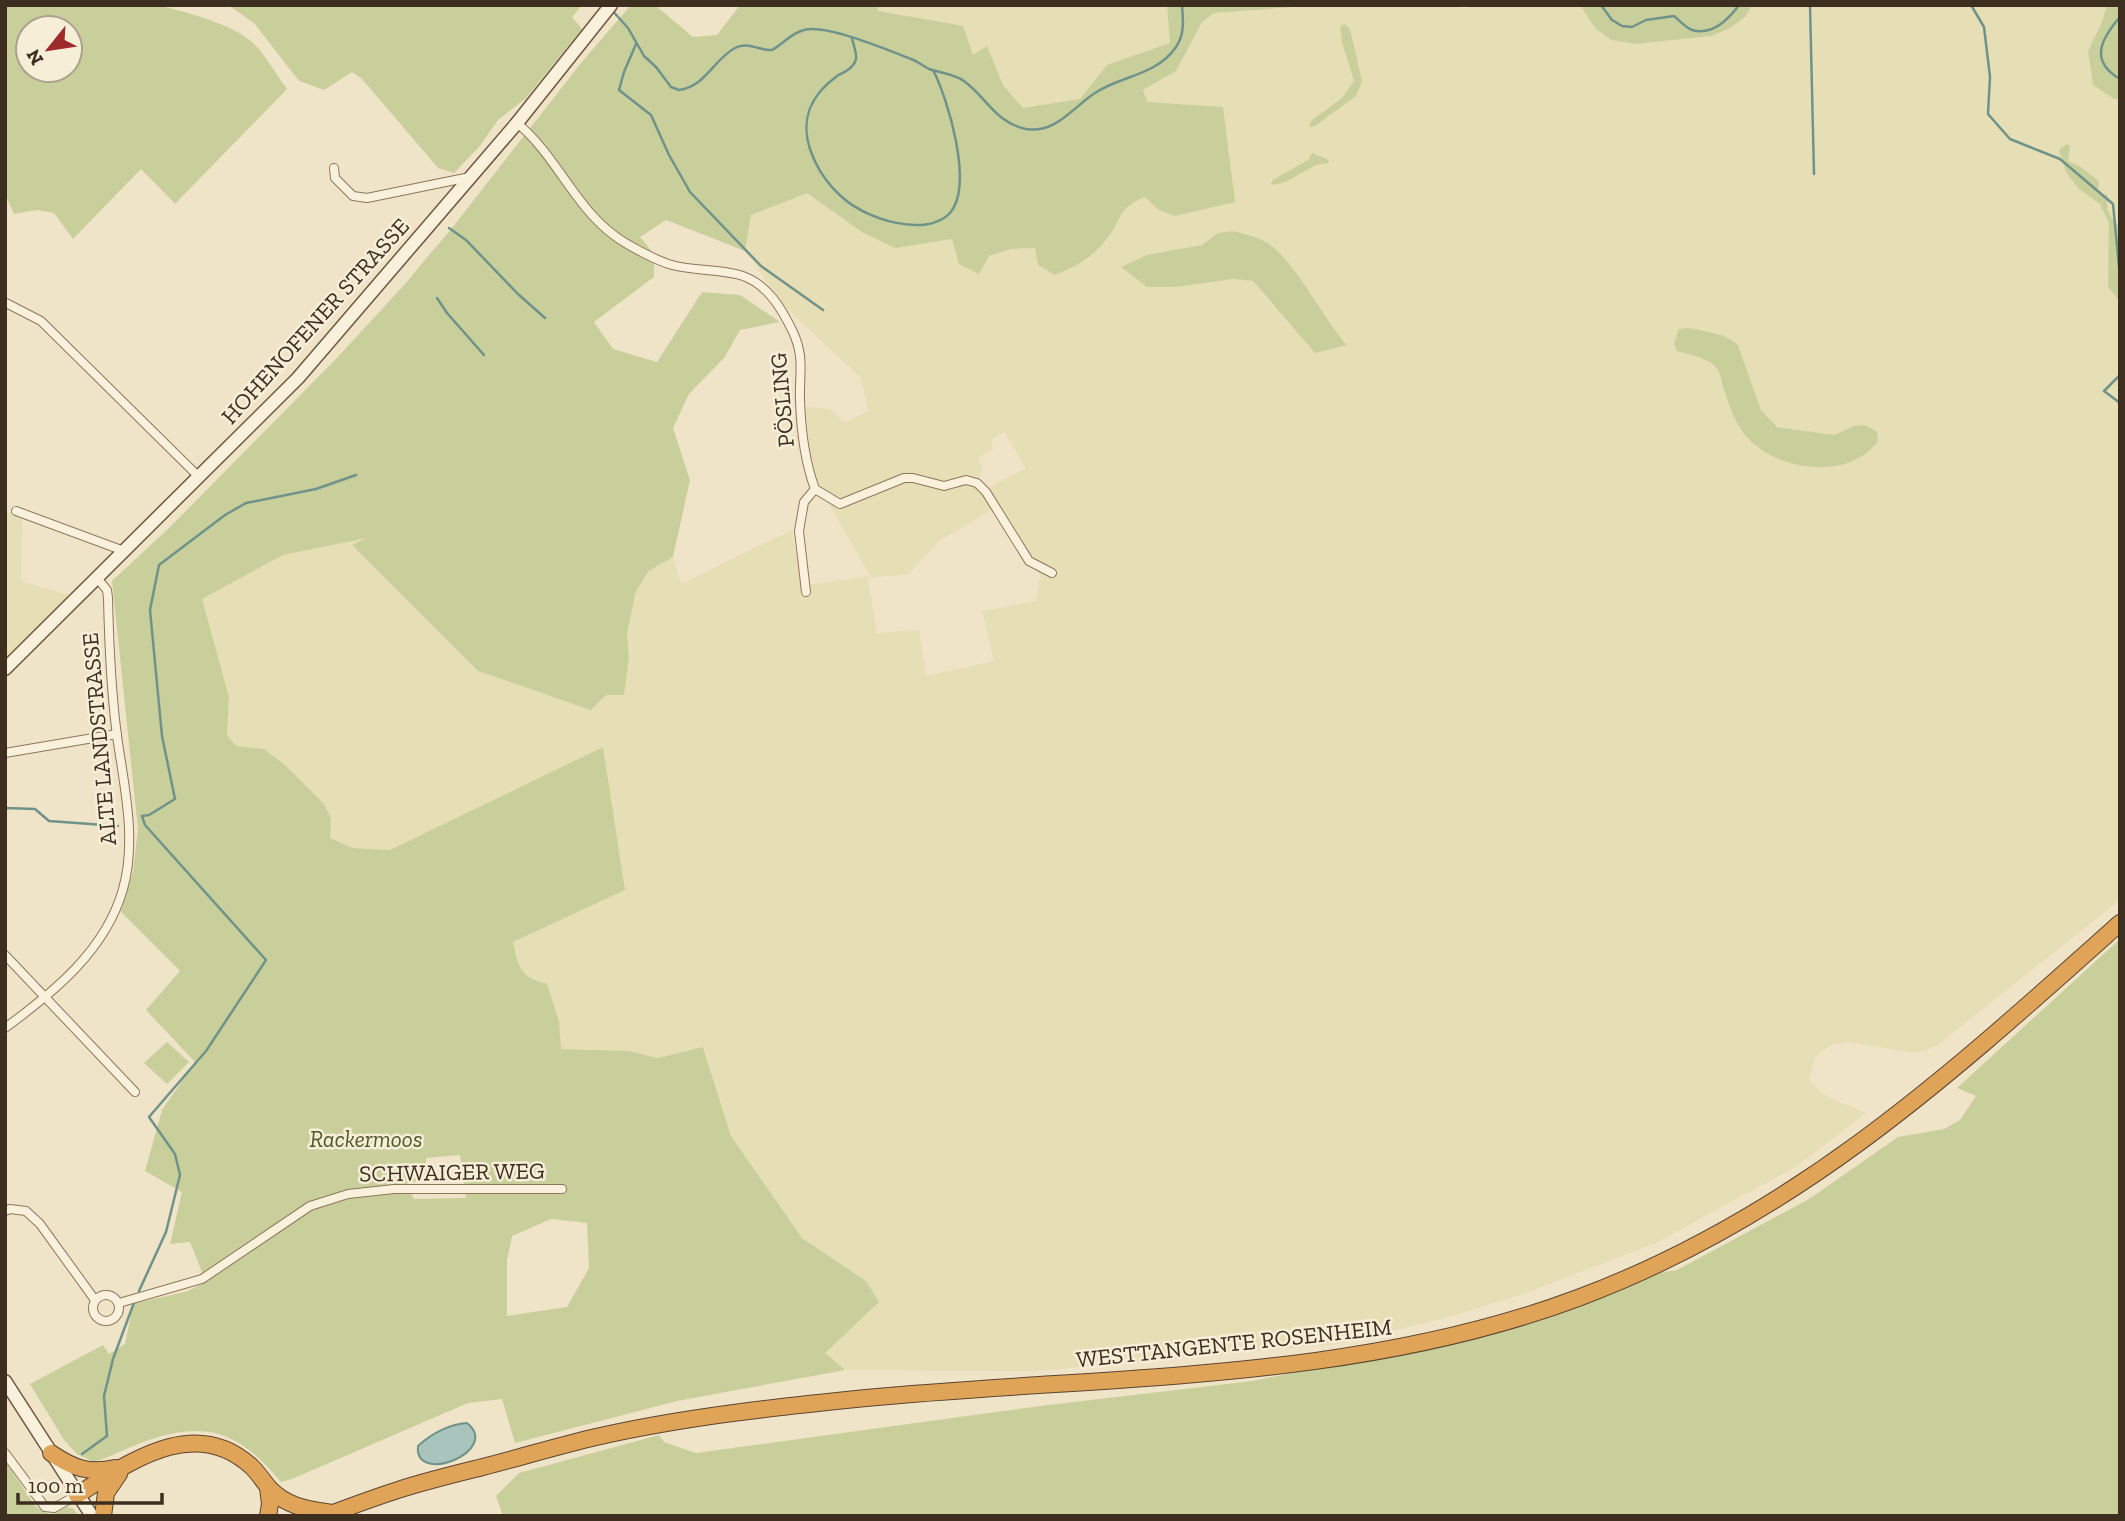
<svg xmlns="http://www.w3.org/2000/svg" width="2125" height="1521" viewBox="0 0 2125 1521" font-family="'Zilla Slab',serif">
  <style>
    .farmland { fill: #e6deb5; fill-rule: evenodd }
    .green { fill: #c9cf9b; fill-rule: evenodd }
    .water { fill: #a9c4bc; stroke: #6f938a; stroke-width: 2 }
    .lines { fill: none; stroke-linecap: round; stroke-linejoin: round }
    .stream { stroke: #6f938a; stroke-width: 2.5 }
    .street-casing { stroke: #8d765c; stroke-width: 10 }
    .secondary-casing { stroke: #6f573f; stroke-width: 15 }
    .highway-casing { stroke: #5b4430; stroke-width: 18 }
    .street { stroke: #faf1dc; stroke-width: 8 }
    .secondary { stroke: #faf1dc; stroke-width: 12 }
    .highway { stroke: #e0a458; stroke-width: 16 }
    .labels { text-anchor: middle; stroke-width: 5; stroke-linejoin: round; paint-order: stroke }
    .street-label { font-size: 23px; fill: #3d2e20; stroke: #f7eed8 }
    .park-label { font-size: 23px; font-style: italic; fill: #4d5a26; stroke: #f7eed8 }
  </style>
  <rect width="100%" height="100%" fill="#f0e4c8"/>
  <g class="farmland">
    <polygon points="878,5 1167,5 1171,43 1107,65 1080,99 1023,109 1003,85 987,47 974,56 877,11"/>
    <path d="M1321,5H1448L1464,8L1482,5H1580L1595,28L1611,40L1635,44L1713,36L1730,28L1745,17L1752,5H2107L2102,22L2088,51L2114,99H2120V900L1935,1047L1916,1053L1847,1042L1829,1046L1815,1058L1809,1080L1826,1096L1866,1113L1797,1166L1656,1243L1526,1293L1446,1318L1338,1344L1037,1371L845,1370L824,1353L866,1281L802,1238L731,1136L704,1047L658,1058L629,1051L560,1049L559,1022L532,980L520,970L513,942L625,890L603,747L390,850L353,848L330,838L331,818L324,804L285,765L264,749L236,746L227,735L229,697L202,599L283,555L372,537L353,545L629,657L627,634L636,591L649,571L673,557L681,584L792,530L801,586L868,576L877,633L919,630L926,676L994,661L982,611L1036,601L1040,575L988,488L1026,468L1004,432L991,440L994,448L977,459L983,467L979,479L994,509L940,540L909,574L871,578L813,475L805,407L830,409L845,422L868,411L861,378L784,306L745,251L751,215L807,192L862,232L952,239L989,256L1011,249L1035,248L1108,237L1128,204L1145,196L1159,210L1143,90L1176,71L1202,22L1214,13ZM1202,245L1332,329L1347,344L1273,306L1253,281L1234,279L1175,287H1147L1176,250ZM1703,331L1718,333L1738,345L1761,410L1777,427L1834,435L1854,426L1793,463L1718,371L1704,359Z"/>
    <polygon points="5,511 22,516 21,581 73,596 5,658"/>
  </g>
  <g class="green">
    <path d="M5,5H158C188,13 237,24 258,48C269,61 277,76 287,89L175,204L141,169L73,239L54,213L37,210L14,214L5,194ZM28,28H70V70H28Z"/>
    <polygon points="228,5 582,5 572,17 582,29 526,98 498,120 479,147 454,173 438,168 362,79 352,72 324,90 299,81 254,23"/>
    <path d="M631,5H655L693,37L717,35L740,5H878V11L963,26L973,55L987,46L1003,85L1023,108L1080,99L1107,65L1170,43L1167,5H1321L1214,13L1202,22L1176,71L1143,90L1147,102L1223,107L1235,202L1175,216L1159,210L1145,197C1118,208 1124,215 1109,236C1093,257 1079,265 1055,275L1038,265L1035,248L1011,249L989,256L979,274L959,264L952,239L895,248L862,232L807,193L751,215L745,251L666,220L640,237L654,254V277L594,322L613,349L657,362L702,292L740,295L780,322L740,330L724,358L689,394L673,428L690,480L673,557L649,571L636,591L627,634L629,657L624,695H606L591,710L478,671L352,545L367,538L283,555L202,599L229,697L227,735L236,746L264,749L285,765L324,804L331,818L330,838L353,848L390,850L603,747L625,890L513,942C519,967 519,977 547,984L559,1022L561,1049L629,1051L658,1058L703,1047L731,1136L802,1238L866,1281L879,1302L825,1353L845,1370L677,1401L515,1443L502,1399L468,1403L292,1479L281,1482C242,1435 210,1419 149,1440C130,1446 113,1456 94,1462L77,1454L64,1440L30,1384L103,1345L109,1354L125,1344L133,1304L188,1291L206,1282L190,1242L170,1244L182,1192L145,1171L162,1110L195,1062L146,1010L180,971L121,912L133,871L138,829L112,581L169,528L335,360L404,285L452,228L581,63ZM460,1155L466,1198L414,1199L407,1183L426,1180V1158ZM551,1219L587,1223L589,1268L567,1307L507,1316V1260L512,1236Z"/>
    <polygon points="1580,5 1752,5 1745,17 1730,28 1712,36 1635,44 1611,40 1595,28"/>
    <polygon points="2107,5 2120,5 2120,99 2114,99 2093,85 2088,51 2102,22"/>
    <polygon points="1344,24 1350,29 1362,81 1356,96 1315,126 1309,127 1312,120 1342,98 1354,81 1342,42 1340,27"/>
    <path d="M2067,144L2070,146L2068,161L2079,166L2099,181L2098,194L2108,195C2105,208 2109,218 2120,226V302L2108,287L2109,223L2100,204L2079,189L2066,172L2059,150Z"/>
    <path d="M1312,153L1329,160L1328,163C1307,163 1290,187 1271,184L1273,180L1308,160Z"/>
    <path d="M1233,231C1243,234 1255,236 1264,241C1293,256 1322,318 1347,345L1315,353L1253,281L1234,279L1175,287H1147L1121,267L1147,255L1202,245L1218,233Z"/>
    <path d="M1689,328C1707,332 1723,332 1738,345L1761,410L1777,427L1834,435L1854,426L1865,425L1877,432L1878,441C1848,482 1775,471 1745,435C1734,421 1729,404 1723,387C1722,382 1721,376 1719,372C1711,358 1691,355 1677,351L1674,344L1679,329Z"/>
    <polygon points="2120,939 2120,1516 503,1516 496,1496 519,1473 659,1435 664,1442 696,1453 1040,1406 1252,1381 1493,1333 1596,1299 1657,1273 1677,1270 1809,1199 1898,1137 1944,1129 1960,1120 1976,1096 1957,1088"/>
    <polygon points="167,1042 189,1062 167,1084 144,1063"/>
    <polygon points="5,1461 36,1507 51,1515 67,1507 74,1509 78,1516 5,1516"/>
  </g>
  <path class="water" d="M467,1423C502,1451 414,1486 418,1446C431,1434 449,1424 467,1423Z"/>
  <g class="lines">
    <g class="stream">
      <path d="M1601,5L1612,20L1622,26L1632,27L1646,20L1674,16C1679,20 1686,28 1692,30C1712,36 1728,20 1739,5"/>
      <polyline points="1810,5 1814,174"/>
      <polyline points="1971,5 1984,27 1990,77 1988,114 2010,139 2060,159 2113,204 2120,277"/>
      <path d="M611,9L628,28L644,56L656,67L671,87L679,90C706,86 713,60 735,48C747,41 760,51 772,50C783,44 791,33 804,30C826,24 888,50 911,59C917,61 923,66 929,69C941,73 954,74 964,81C987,98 996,123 1026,129C1056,134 1073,107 1095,93C1122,75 1156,76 1176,47C1185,34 1183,19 1182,5"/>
      <path d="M2120,17C2101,39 2089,61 2120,79"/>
      <path d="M852,38C853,44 857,53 856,59C854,68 844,72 837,76C811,95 800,118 810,149C816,167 828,185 842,197C864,218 926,239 950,213C974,185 948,99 933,70"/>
      <polyline points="636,44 624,72 619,90 651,115 669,155 690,192 761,266 823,310"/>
      <polyline points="449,228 466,240 518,294 545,318"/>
      <polyline points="437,298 447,313 484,355"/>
      <polyline points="2120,375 2104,391 2120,403"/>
      <polyline points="5,808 35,809 49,821 118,826"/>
      <polyline points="139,1291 166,1232 180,1175 175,1154 149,1117 206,1051 266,960 145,825 142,816 149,815 175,799 162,736 150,610 159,565 225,515 246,503 316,489 356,475"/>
      <polyline points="82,1454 107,1436 104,1396 113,1359 135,1300"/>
    </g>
    <g class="street-casing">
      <g id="street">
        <path d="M517,123C556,155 574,206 615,236C627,245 657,261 672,265C694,271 718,269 740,275C767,283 782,309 793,332C805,358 799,374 800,400C801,430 805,462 815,489L840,504L904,478H913L944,486L966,480L977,483L986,492L1029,561L1052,573"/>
        <polyline points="334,168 335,178 353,196 367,198 470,177"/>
        <polyline points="6,303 41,321 199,477"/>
        <polyline points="16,511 124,551"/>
        <polyline points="806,592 799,531 804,502 815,489"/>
        <polyline points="5,753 117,734"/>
        <polyline points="5,955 135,1092"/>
        <path d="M5,1028C54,992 106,950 123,889C137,840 124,785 117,736C111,690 109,644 108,598L107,590L97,578"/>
        <polyline points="5,1211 10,1209 26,1211 40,1224 95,1300"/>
        <circle cx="106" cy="1308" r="13"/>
        <polyline points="119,1303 202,1279 310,1206 348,1194 394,1189 562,1189"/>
        <polyline points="5,1453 45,1507 54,1508 77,1495"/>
      </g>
    </g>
    <g class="secondary-casing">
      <g id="secondary">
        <polyline points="5,669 298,378 517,123 611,5"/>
        <polyline points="5,1381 92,1516"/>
      </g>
    </g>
    <g class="highway-casing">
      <g id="highway">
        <path d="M51,1453C73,1468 89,1474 115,1468"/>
        <path d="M77,1495C130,1462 195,1414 252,1467C259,1474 263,1481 269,1488C287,1507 307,1509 332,1513"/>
        <polyline points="103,1516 106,1493 119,1474"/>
        <polyline points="268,1516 270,1504 268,1487"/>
        <path d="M325,1516C349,1507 373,1498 398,1490C426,1481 455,1474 483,1467C521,1457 558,1446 596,1437C684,1417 776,1407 866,1398C1104,1375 1351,1383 1578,1298C1795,1217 1950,1075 2120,923"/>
      </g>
    </g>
    <use href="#street" class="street"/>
    <use href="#secondary" class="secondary"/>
    <use href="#highway" class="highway"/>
  </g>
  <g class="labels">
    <g class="street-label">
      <text transform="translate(315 321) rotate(-48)" y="8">HOHENOFENER STRASSE</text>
      <text transform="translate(782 400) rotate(-95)" y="8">PÖSLING</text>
      <text transform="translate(99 739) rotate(-95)" y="8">ALTE LANDSTRASSE</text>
      <text transform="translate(452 1172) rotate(-1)" y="8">SCHWAIGER WEG</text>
      <text transform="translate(1234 1343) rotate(-6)" y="8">WESTTANGENTE ROSENHEIM</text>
    </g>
    <g class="park-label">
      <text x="366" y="1147">Rackermoos</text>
    </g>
  </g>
  <rect width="2125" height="1521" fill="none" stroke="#3d2e20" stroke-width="14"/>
  <g transform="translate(49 49) rotate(240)"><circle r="33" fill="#f7eed8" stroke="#ada18e" stroke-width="2"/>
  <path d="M0-5L12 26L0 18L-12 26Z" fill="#9e2a2b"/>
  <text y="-10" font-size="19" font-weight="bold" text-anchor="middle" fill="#3d2e20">N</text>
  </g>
  <path d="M18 1493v10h144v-10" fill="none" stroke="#3d2e20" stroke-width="3.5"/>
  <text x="28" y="1493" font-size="21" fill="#3d2e20" stroke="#f7eed8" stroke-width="5" paint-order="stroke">100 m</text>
</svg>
